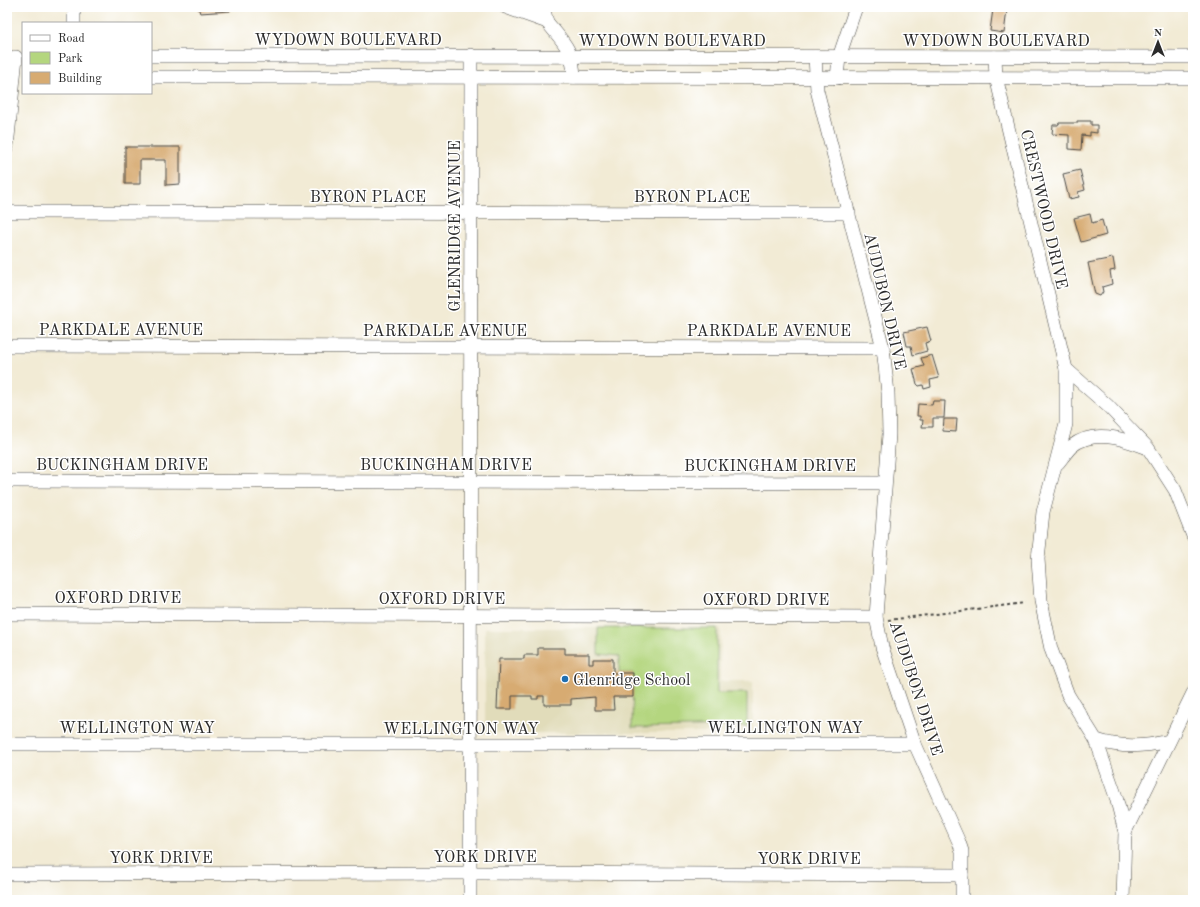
<svg xmlns="http://www.w3.org/2000/svg" width="1200" height="907" viewBox="0 0 1200 907" font-family="'Old Standard TT',serif">
  <style>
    .built { fill: #e1dcba }
    .green { fill: #b4d67f; stroke: #708055 }
    .building { fill: #d7ab72 }
    .lines { fill: none; stroke-linecap: round; stroke-linejoin: round }
    .minor-casing { stroke: #494844; stroke-width: 14 }
    .path { stroke: #494844; stroke-width: 2; stroke-dasharray: 3 3; stroke-linecap: butt }
    .minor { stroke: #fff; stroke-width: 13 }
    .poi-dot { fill: #1f6fb2; stroke: #fff; stroke-width: 1.5 }
    .labels { text-anchor: middle; stroke-width: 3; stroke-linejoin: round; paint-order: stroke }
    .street-label { font-size: 16px; fill: #2b2b2b; stroke: #fff }
    .poi-label { font-size: 16px; fill: #2b2b2b; stroke: #fff; text-anchor: start }
  </style>
  <rect width="100%" height="100%" fill="#fff"/>
  <filter id="ink" filterUnits="userSpaceOnUse"><feTurbulence type="fractalNoise" baseFrequency=".025" numOctaves="2"/><feDisplacementMap in="SourceGraphic" scale="8" xChannelSelector="R" yChannelSelector="G"/><feConvolveMatrix kernelMatrix="1 2 1 2 8 2 1 2 1" color-interpolation-filters="sRGB"/></filter>
  <filter id="wash" filterUnits="userSpaceOnUse"><feTurbulence type="fractalNoise" baseFrequency=".012" numOctaves="4" result="noise"/><feDisplacementMap in="SourceGraphic" scale="16" xChannelSelector="R" yChannelSelector="G"/><feGaussianBlur stdDeviation="0.9" result="paint"/><feColorMatrix in="noise" values="0 0 0 0 0 0 0 0 0 0 0 0 0 0 0 0 0 1.4 0 .05"/><feComposite in="paint" operator="in"/></filter>
  <g filter="url(#wash)">
    <rect width="100%" height="100%" fill="#f2ebd5"/>
    <polygon class="built" points="485,628 721,628 720,681 753,681 753,733 485,733"/>
    <polygon class="green" points="598,628 717,628 717,693 747,693 747,726 632,728 633,673 619,673 619,656 598,654"/>
    <g id="blocks">
      <g class="building">
        <polygon points="198,7 230,7 230,11 200,13"/>
        <polygon points="993,9 1007,10 1004,33 990,31"/>
        <polygon points="1077,121 1091,121 1091,125 1097,125 1097,133 1090,132 1090,136 1082,135 1081,150 1069,149 1069,135 1052,134 1053,125 1058,125 1059,123 1077,123"/>
        <polygon points="125,147 180,147 180,184 166,185 166,160 140,160 140,184 125,184"/>
        <polygon points="1080,170 1085,190 1078,192 1079,197 1069,199 1063,174"/>
        <polygon points="1090,214 1092,223 1102,220 1106,235 1081,242 1074,218"/>
        <polygon points="1113,258 1115,270 1110,271 1112,284 1102,287 1103,292 1100,296 1095,294 1088,263"/>
        <polygon points="927,327 931,341 925,343 927,351 913,355 911,346 907,346 904,332"/>
        <polygon points="932,355 939,378 930,380 931,387 924,389 923,385 919,386 917,384 913,369 924,366 921,358"/>
        <polygon points="933,401 945,401 944,418 933,418 933,427 922,427 923,420 920,420 920,416 917,416 918,404 932,405"/>
        <polygon points="944,419 957,419 956,432 943,431"/>
        <polygon points="538,648 565,648 565,654 589,654 589,664 593,664 593,659 613,659 613,673 633,673 633,697 613,697 614,710 595,710 595,697 571,699 571,705 544,705 544,696 538,696 538,699 532,699 532,696 512,696 512,709 497,709 499,659 524,659 524,655 538,655"/>
        <polygon points="1193,788 1193,798 1190,796"/>
      </g>
    </g>
  </g>
  <g filter="url(#ink)">
    <use href="#blocks" fill-opacity="0" stroke="#494844" stroke-width="1"/>
    <g class="lines">
      <g class="minor-casing">
        <g id="minor">
          <polyline points="505,7 547,22 543,7"/>
          <path d="M547,22C563,42 573,49 574,77"/>
          <polyline points="74,23 74,7"/>
          <polyline points="151,56 1193,57"/>
          <polyline points="815,57 817,90 883,348 888,393 889,434 876,617 882,647 915,744 959,842 962,851 962,900"/>
          <polyline points="995,57 996,77 1066,369 1066,424 1043,512 1038,559 1041,601 1051,649 1068,695 1096,740 1116,797 1125,832 1123,900"/>
          <polyline points="151,77 1193,78"/>
          <polyline points="837,78 839,57 856,7"/>
          <polyline points="7,147 16,57"/>
          <polyline points="7,212 849,213"/>
          <polyline points="7,346 883,348"/>
          <polyline points="1066,369 1108,406 1148,448 1175,490 1193,536"/>
          <path d="M1058,463C1062,458 1067,451 1072,446C1093,429 1122,438 1145,447"/>
          <polyline points="7,481 885,483"/>
          <polyline points="7,614 876,617"/>
          <path d="M1096,740C1121,748 1143,747 1169,741"/>
          <polyline points="7,744 915,744"/>
          <polyline points="1125,832 1193,693"/>
          <polyline points="7,874 482,873 962,875"/>
          <polyline points="470,900 471,55"/>
        </g>
      </g>
      <polyline class="path" points="888,620 1025,603"/>
      <use href="#minor" class="minor"/>
    </g>
  </g>
  <circle class="poi-dot" cx="565" cy="679" r="4"/>
  <g class="labels">
    <g class="street-label">
      <text x="348" y="45">WYDOWN BOULEVARD</text>
      <text x="672" y="46">WYDOWN BOULEVARD</text>
      <text x="996" y="46">WYDOWN BOULEVARD</text>
      <text x="368" y="202">BYRON PLACE</text>
      <text x="692" y="202">BYRON PLACE</text>
      <text transform="translate(1045 209) rotate(77)" y="6">CRESTWOOD DRIVE</text>
      <text transform="translate(454 226) rotate(-90)" y="6">GLENRIDGE AVENUE</text>
      <text transform="translate(886 301) rotate(77)" y="6">AUDUBON DRIVE</text>
      <text x="121" y="335">PARKDALE AVENUE</text>
      <text x="445" y="336">PARKDALE AVENUE</text>
      <text x="769" y="336">PARKDALE AVENUE</text>
      <text x="122" y="470">BUCKINGHAM DRIVE</text>
      <text x="446" y="470">BUCKINGHAM DRIVE</text>
      <text x="770" y="471">BUCKINGHAM DRIVE</text>
      <text x="118" y="603">OXFORD DRIVE</text>
      <text x="442" y="604">OXFORD DRIVE</text>
      <text x="766" y="605">OXFORD DRIVE</text>
      <text transform="translate(917 688) rotate(72)" y="6">AUDUBON DRIVE</text>
      <text x="137" y="733">WELLINGTON WAY</text>
      <text x="785" y="733">WELLINGTON WAY</text>
      <text x="461" y="734">WELLINGTON WAY</text>
      <text x="485" y="862">YORK DRIVE</text>
      <text x="161" y="863">YORK DRIVE</text>
      <text x="809" y="864">YORK DRIVE</text>
    </g>
    <g class="poi-label">
      <text x="573" y="685">Glenridge School</text>
    </g>
  </g>
  <rect width="1200" height="907" fill="none" stroke="#fff" stroke-width="24"/>
  <rect x="22" y="22" width="130" height="72" fill="#ffffff" stroke="#aaaaaa"/>
  <rect x="30" y="35" width="20" height="6" fill="#ffffff" stroke="#aaaaaa"/>
  <text x="58" y="42" font-size="12" fill="#2b2b2b">Road</text>
  <rect x="30" y="52" width="20" height="12" fill="#b4d67f" stroke="#aaaaaa"/>
  <text x="58" y="62" font-size="12" fill="#2b2b2b">Park</text>
  <rect x="30" y="72" width="20" height="12" fill="#d7ab72" stroke="#aaaaaa"/>
  <text x="58" y="82" font-size="12" fill="#2b2b2b">Building</text>
  <g transform="translate(1158 42)" stroke="#ffffff" stroke-width="3" paint-order="stroke">
  <path d="M0-3L7 15L0 10L-7 15Z" fill="#2b2b2b"/>
  <text y="-6" font-size="11" font-weight="bold" text-anchor="middle" fill="#2b2b2b">N</text>
  </g>
</svg>
